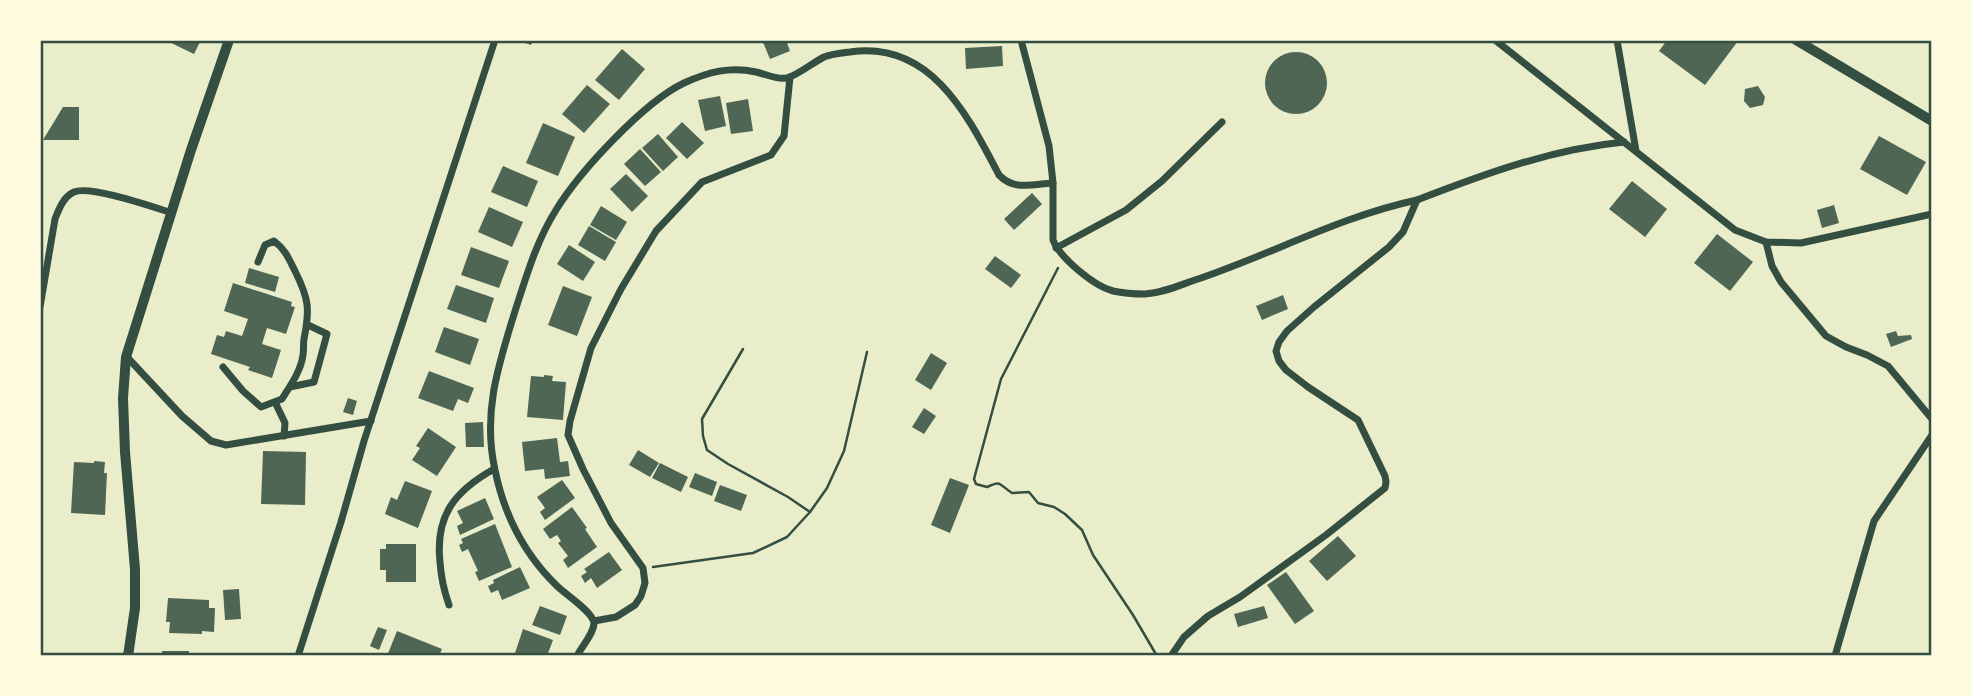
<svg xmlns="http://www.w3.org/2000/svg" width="1972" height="696" viewBox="0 0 1972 696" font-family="Karla,sans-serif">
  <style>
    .building { fill: #4f6655 }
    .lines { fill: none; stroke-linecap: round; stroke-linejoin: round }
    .path { stroke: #344e41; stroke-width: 2.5 }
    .minor { stroke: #344e41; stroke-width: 7 }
    .tertiary { stroke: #344e41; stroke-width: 10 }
    .neatline { fill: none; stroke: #344e41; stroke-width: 2.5 }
  </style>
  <rect width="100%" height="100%" fill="#e9edc9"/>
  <g class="building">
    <polygon points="165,40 201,40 194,54"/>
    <polygon points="516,40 533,40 531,45"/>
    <polygon points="762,40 786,40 790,51 770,59"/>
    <polygon points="1667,40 1736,40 1738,41 1705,85 1659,51"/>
    <polygon points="1002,46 1003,66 966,69 965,48"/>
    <polygon points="622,49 645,69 619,100 595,80"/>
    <circle cx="1296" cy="83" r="31"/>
    <polygon points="587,85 610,104 584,133 562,114"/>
    <polygon points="1758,86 1765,97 1763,105 1750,108 1744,101 1745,89"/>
    <polygon points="720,96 726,126 705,131 698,100"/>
    <polygon points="748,99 753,131 731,134 726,103"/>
    <polygon points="63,107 79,107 79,140 43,140"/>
    <polygon points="682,122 704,143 687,159 666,138"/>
    <polygon points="543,123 575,137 558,176 526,163"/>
    <polygon points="658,134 678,157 663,171 642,148"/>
    <polygon points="1879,136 1926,162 1907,195 1860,169"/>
    <polygon points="640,149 661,172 645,186 624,164"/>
    <polygon points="503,166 538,181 527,207 491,192"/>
    <polygon points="626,174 648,196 632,212 610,189"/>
    <polygon points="1632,181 1667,209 1645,237 1609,209"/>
    <polygon points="1032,193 1042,204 1014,230 1004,219"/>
    <polygon points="1834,205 1839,223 1822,228 1817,210"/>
    <polygon points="601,206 627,222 616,240 590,225"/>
    <polygon points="489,207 523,222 512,247 478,232"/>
    <polygon points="589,226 616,242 605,261 578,245"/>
    <polygon points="1717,234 1753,262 1730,291 1694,263"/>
    <polygon points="569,245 595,262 583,281 557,264"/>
    <polygon points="471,247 509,261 499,288 461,275"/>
    <polygon points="995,256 1021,275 1011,288 985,269"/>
    <polygon points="249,268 279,277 275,292 245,283"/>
    <polygon points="233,283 292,302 291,306 295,307 286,334 267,328 262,344 281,350 272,378 248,370 250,367 211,354 217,335 224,337 226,331 242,336 248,319 224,311"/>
    <polygon points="456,285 494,298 486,323 447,309"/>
    <polygon points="563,286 592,297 577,336 548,325"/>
    <polygon points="1283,295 1288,309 1262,320 1256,306"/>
    <polygon points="444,327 479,339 470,365 435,352"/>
    <polygon points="1896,331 1898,336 1911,335 1912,339 1891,347 1886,334"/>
    <polygon points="931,353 947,363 931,390 915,380"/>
    <polygon points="429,371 474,388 468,403 458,399 453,411 418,398"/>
    <polygon points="544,375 553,376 552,381 566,382 563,420 527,417 531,376 544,377"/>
    <polygon points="348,398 357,401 353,415 343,412"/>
    <polygon points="924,408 936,416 924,434 912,427"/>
    <polygon points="483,422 484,447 466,447 465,423"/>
    <polygon points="428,428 456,447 437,476 412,460 420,448 416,446"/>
    <polygon points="557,438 560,462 568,461 570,476 545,479 544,469 525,471 522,442"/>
    <polygon points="638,450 659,463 650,477 629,465"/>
    <polygon points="263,451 306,452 305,505 261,504"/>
    <polygon points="94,461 105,462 104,473 107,473 105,515 71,513 74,462 94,463"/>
    <polygon points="660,463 688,477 681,492 652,478"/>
    <polygon points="695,473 717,482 712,496 689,487"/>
    <polygon points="950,478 969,485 950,533 931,525"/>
    <polygon points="562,480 575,498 545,520 540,512 545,508 537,497"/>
    <polygon points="405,481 432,491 418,528 385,514 391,497 397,500"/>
    <polygon points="720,485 747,495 741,511 714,501"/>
    <polygon points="485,498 494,519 460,535 457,526 463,523 457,511"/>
    <polygon points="572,507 587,528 585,529 597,547 568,568 563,560 568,556 558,543 561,541 557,535 550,539 543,529"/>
    <polygon points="495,524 512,567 479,581 475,572 478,571 468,549 462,552 459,545 463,543 461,539"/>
    <polygon points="1338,536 1356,556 1327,581 1309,561"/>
    <polygon points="386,544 416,544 416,582 386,582 386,570 380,570 380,549 386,549"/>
    <polygon points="609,552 622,570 597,588 591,578 585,583 581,576 587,572 584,569"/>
    <polygon points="520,567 530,588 502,600 498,590 491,593 488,586 494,583 493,580"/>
    <polygon points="1286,572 1314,611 1295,624 1267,585"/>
    <polygon points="239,589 241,619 225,620 223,590"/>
    <polygon points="168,598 209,600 209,608 215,608 214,632 202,631 202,634 169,633 170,622 166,622"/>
    <polygon points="540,606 567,616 560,635 532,625"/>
    <polygon points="1264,606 1268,618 1238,627 1234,614"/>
    <polygon points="378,627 387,630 379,650 370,646"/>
    <polygon points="523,629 553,640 547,656 514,656"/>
    <polygon points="397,631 442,649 439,656 387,656"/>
    <rect x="162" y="651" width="27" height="5"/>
  </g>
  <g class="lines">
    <g class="path">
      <path d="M1058,268L1001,379L974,479L976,484L987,487C1002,480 998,484 1012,493L1029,492L1038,503L1054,507L1065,514L1082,530L1093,555L1133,615L1157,656"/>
      <polyline points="743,349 702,419 703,436 707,450 728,464 788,497 810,512"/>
      <polyline points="653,567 753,553 787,537 810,512 827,488 844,451 867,352"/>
    </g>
    <g class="minor">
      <path d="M1021,40L1049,146L1053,183V240C1060,258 1094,286 1113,291C1122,293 1135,294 1145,294C1164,293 1182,284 1201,278C1274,253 1342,216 1417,200"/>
      <polyline points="1495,40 1735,230 1766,242 1801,243 1932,214"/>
      <polyline points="1617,40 1636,151"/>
      <polyline points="1766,242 1772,266 1781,282 1826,336 1846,347 1867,355 1888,366 1932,419"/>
      <polyline points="1056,248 1126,210 1162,181 1222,122"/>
      <path d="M40,307L55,219C59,209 63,197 74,192C90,185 153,207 172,213"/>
      <polyline points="127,357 182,416 211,441 226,445 371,421"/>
      <path d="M223,367L243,391L261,407L282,399C290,386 301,371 303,355C304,350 303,344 304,339C310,309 309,299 295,271C289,259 285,249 274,241L265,245L258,262"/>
      <polyline points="290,387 314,382 327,334 308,325"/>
      <polyline points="275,402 285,423 284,436"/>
      <path d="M449,605C444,591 441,577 440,562C435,515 455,491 494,469"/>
      <polyline points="594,621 616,617 635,605 641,596 645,583 643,568 611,523 583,469 568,435 570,421 591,348 621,289 656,231 702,182 771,155 784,136 790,77"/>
      <polyline points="298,656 341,522 364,441 495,40"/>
      <path d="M577,656C582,646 594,633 594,623C593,612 565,594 557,586C525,555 504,514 495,470C482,412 499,363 516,308C527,274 537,240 556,210C580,171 644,102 684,83C708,72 730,66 756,72C766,74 776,80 787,78C800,74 812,63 824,57C832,54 842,53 850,52C931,40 968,116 999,175C1014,191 1032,184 1053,183"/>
      <path d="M1171,656L1184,637L1208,616L1240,597L1326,535L1385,488L1386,482L1385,476L1358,420L1308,387L1286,370L1279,361L1276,351L1279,342L1287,331L1314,307L1389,247L1403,232L1417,200C1484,174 1552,149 1624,142"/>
      <polyline points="1835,656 1874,521 1932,435"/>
    </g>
    <g class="tertiary">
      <polyline points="1796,40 1932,121"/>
      <polyline points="128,656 135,608 135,569 125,452 123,398 126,357 191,150 229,40"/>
    </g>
  </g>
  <rect width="1972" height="696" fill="none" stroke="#fefae0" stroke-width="84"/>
  <rect x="42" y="42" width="1888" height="612" class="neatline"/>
</svg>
